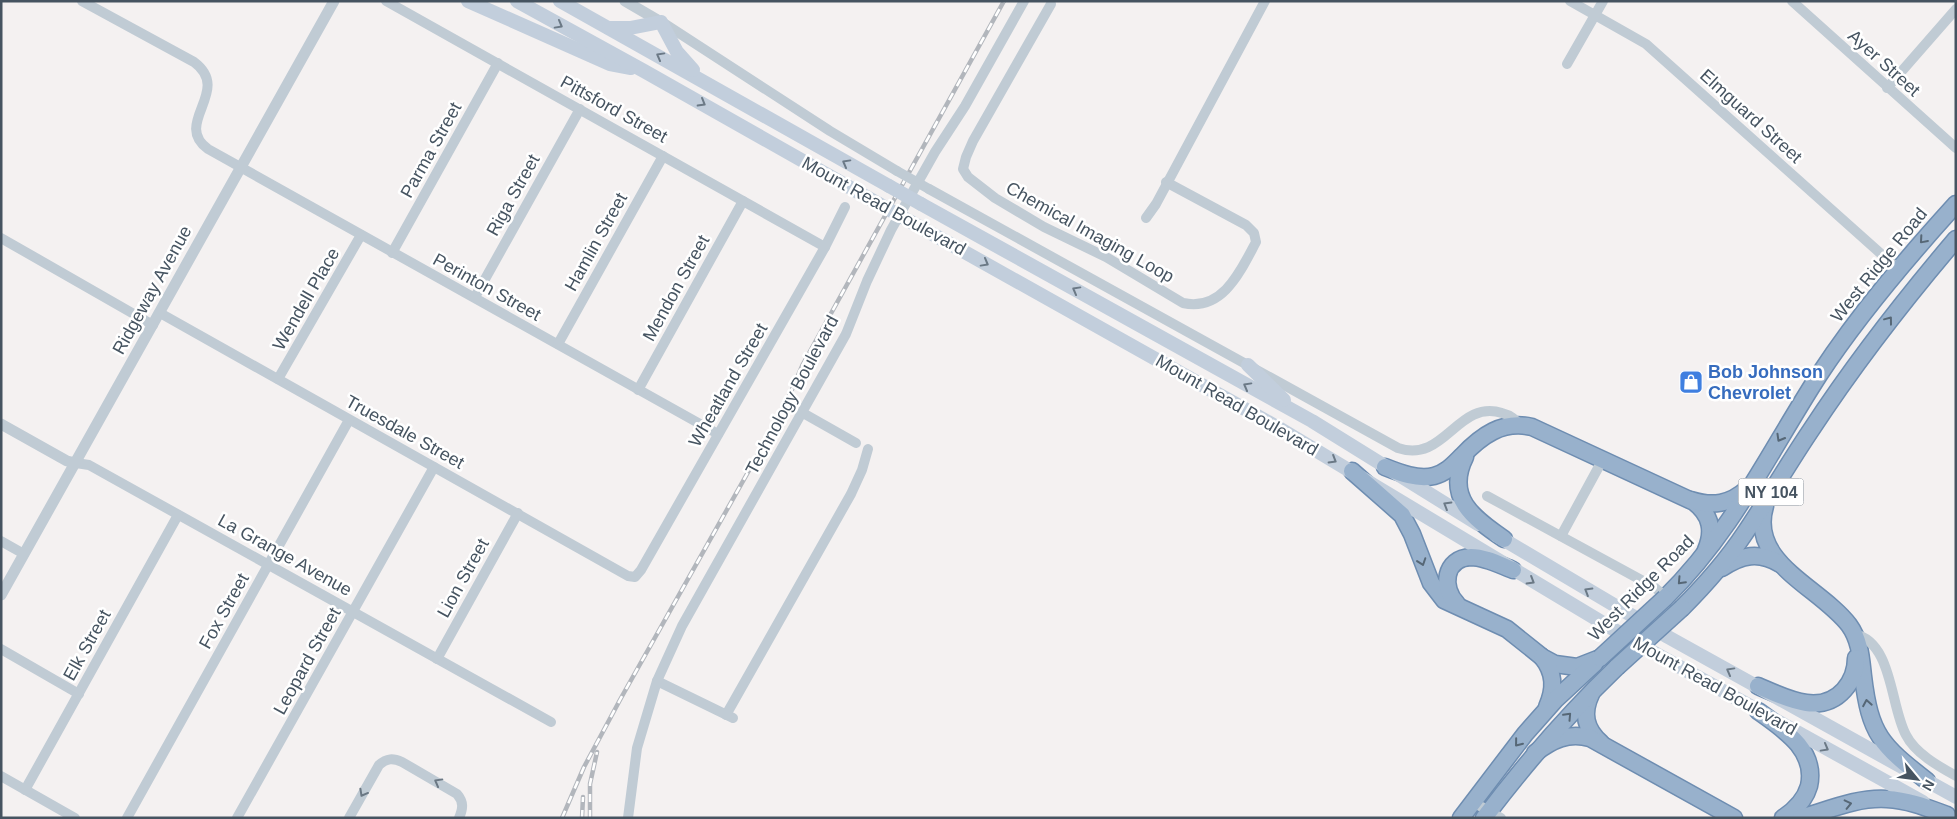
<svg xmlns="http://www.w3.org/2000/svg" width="1957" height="819" viewBox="0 0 1957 819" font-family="Arial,sans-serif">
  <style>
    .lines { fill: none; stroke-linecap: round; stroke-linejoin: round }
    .trunk-casing { stroke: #6e8db1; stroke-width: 19 }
    .minor { stroke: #c0cbd4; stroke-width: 10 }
    .tertiary { stroke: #c0cbd4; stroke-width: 11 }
    .secondary { stroke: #c2cedc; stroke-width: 14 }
    .trunk { stroke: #98b1cc; stroke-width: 16 }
    .rail-casing { stroke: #b2b6bc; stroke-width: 4.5 }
    .rail { stroke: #fff; stroke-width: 2.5; stroke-dasharray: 8; stroke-linecap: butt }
    .trunk-bridge-casing { stroke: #6e8db1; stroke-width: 19; stroke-linecap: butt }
    .minor-bridge { stroke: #c0cbd4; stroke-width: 10 }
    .secondary-bridge { stroke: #c2cedc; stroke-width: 14 }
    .trunk-bridge { stroke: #98b1cc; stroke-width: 16 }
    .oneway { stroke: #6b7986 }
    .oneway2 { stroke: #566776 }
    .oneway3 { stroke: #6b7884 }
    .labels { text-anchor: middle; stroke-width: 5; stroke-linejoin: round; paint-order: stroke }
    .shield { fill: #fff; stroke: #7e8790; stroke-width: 1 }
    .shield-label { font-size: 16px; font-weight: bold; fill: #465461 }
    .street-label { font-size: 18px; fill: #465461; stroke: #fff }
    .shop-label { font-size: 18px; font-weight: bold; fill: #366cbe; stroke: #fff; text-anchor: start }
  </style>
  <rect width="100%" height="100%" fill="#f4f1f1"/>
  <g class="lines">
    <g class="trunk-casing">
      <g id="trunk">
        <path d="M1465,457C1445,497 1473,518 1504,539"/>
        <path d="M1385,467C1400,473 1418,480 1434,476C1446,473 1453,465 1462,456C1481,436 1502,420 1532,427L1694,502C1711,515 1714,531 1706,550"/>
        <polyline points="1352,471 1402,515 1412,534 1431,583 1444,600 1507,629 1542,657 1555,664 1577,667 1600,658"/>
        <path d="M1691,500C1713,507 1730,504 1747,489"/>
        <path d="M1765,506C1748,563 1820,587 1849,625C1860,640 1861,658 1863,676C1870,735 1881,745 1927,781"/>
        <path d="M1722,568C1741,555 1759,551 1780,564"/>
        <path d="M1665,598C1733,531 1768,454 1819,375C1859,314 1907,258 1956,204"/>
        <path d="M1457,604C1441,588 1444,558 1471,557C1485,557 1500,565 1513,570"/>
        <path d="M1682,608C1705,585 1727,560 1745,533C1768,499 1788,464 1811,430C1855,363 1904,300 1956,239"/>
        <path d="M1542,657C1555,673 1555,689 1547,707"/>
        <path d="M1758,686C1784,697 1820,717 1844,690C1852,681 1856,670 1856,658"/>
        <path d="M1591,694C1582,713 1585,729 1601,743"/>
        <path d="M1758,711C1783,729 1817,750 1809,786C1805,800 1795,810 1783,818"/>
        <path d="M1535,753C1552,740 1568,732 1590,738L1734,818"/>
        <polyline points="1461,818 1525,734 1556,699 1595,663"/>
        <path d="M1484,818C1525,764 1568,714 1617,667"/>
        <path d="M1801,818C1828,810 1858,797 1887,799C1908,800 1928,808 1947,815"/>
      </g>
    </g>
    <g class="minor">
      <path d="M82,1L194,62C233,91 172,123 208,149L718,434"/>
      <polyline points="386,1 825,247"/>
      <polyline points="1570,1 1646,44 1898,269"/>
      <polyline points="1792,1 1956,148"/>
      <path d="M1051,4L973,141L966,157L963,169L968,177L995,198L1044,227L1106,257L1183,303C1223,312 1241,270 1256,242L1254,233L1246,225L1166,182"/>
      <polyline points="662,22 830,131 897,171"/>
      <polyline points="1567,64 1603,1"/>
      <polyline points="1887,88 1956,9"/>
      <path d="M929,189L1398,448C1445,464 1457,399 1502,413C1510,415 1516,419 1520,426"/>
      <polyline points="1146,218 1156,204 1265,1"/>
      <polyline points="1,238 153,325"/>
      <polyline points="392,253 498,63"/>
      <polyline points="475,297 580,109"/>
      <polyline points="160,313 628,576 635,577 641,570 825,247 845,207"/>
      <polyline points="558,344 663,156"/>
      <polyline points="278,379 361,235"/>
      <polyline points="638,390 743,201"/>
      <polyline points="803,413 856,443"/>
      <polyline points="76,463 89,465 551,722"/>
      <polyline points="1487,496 1654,587 1666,597"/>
      <polyline points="1561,536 1603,459"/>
      <polyline points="1,541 24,554"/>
      <path d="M1854,634C1893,642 1890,706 1906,735C1915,753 1938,766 1956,776"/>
      <polyline points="1,649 79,694"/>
      <polyline points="437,659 518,513"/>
      <polyline points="657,681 733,718"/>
      <polyline points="726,715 851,494 862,470 868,449"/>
      <polyline points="1,776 75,818"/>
      <polyline points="25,790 178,515"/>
      <polyline points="1473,802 1501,818"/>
      <polyline points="127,818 349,420"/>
      <polyline points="237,818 434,467"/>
      <path d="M349,818L379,765C387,758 393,758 402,762L457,794C464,802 463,809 459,818"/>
      <polyline points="628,818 637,748 657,681 682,626 846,334 867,281 891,230 935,152 965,106 1024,1"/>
    </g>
    <g class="tertiary">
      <polyline points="625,1 661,22"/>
      <polyline points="1,424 67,461 76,463"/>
      <polyline points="1,595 334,1"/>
    </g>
    <g class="secondary">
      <polyline points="468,1 610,64 631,68"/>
      <polyline points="517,1 644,71 879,204"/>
      <polyline points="560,1 889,186"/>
      <polyline points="609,28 630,28 661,22 677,52 693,70"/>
      <polyline points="921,204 1312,421 1478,524"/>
      <polyline points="911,222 1277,427 1633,641 1923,802"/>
      <polyline points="1248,365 1284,400"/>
      <polyline points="1496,535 1668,637 1956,797"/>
    </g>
    <use href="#trunk" class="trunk"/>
    <g class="rail-casing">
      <g id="rail">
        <polyline points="562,818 584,767 621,698 783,410 803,364 1004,1"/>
        <polyline points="582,818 583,797"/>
        <polyline points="590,818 590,784 597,752"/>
      </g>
    </g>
    <use href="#rail" class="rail"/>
    <g class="trunk-bridge-casing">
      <g id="trunk-bridge">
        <polyline points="1600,658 1665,598"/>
        <polyline points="1617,667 1682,608"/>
      </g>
    </g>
    <polyline class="minor-bridge" points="897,171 929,189"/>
    <g class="secondary-bridge">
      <polyline points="889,186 921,204"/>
      <polyline points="879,204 911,222"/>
    </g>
    <use href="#trunk-bridge" class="trunk-bridge"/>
  </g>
  <defs><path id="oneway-chevron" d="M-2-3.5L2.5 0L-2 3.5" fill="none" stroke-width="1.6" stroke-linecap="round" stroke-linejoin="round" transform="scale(1.25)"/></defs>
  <g class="oneway">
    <use href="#oneway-chevron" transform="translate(559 25) rotate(29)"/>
    <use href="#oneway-chevron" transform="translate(660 56) rotate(-151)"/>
    <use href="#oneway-chevron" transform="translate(702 103) rotate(30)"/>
    <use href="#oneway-chevron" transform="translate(846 163) rotate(-151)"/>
    <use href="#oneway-chevron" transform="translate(985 263) rotate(29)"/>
    <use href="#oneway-chevron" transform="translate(1076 290) rotate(-151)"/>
    <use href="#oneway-chevron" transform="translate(1247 386) rotate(-151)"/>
    <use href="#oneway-chevron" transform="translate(1333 460) rotate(31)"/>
    <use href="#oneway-chevron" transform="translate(1447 505) rotate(-149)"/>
    <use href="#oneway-chevron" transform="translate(1531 581) rotate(31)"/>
    <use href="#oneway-chevron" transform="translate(1588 591) rotate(-149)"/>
    <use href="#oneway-chevron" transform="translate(1730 671) rotate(-151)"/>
    <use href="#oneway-chevron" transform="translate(1825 748) rotate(29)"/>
  </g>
  <g class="oneway2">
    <use href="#oneway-chevron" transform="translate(1923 240) rotate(131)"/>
    <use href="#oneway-chevron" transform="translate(1889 320) rotate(-53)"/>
    <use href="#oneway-chevron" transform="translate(1780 438) rotate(120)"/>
    <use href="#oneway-chevron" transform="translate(1422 562) rotate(71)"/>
    <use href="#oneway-chevron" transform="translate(1681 581) rotate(133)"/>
    <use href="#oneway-chevron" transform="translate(1867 703) rotate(-100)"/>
    <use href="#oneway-chevron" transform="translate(1568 716) rotate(-47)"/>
    <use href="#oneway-chevron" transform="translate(1518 743) rotate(129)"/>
    <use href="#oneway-chevron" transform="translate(1848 804) rotate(-13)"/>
  </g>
  <g class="oneway3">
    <use href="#oneway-chevron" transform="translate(438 782) rotate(-151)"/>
    <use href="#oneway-chevron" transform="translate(363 793) rotate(119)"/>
  </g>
  <defs>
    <g id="shop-square" transform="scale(1.25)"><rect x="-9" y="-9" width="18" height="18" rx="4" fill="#3f7fe0" stroke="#fff"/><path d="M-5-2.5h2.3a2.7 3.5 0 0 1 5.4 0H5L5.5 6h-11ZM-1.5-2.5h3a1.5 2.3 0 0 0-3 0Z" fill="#fff"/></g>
  </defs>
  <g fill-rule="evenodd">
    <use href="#shop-square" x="1691" y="382"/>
  </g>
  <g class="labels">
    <rect class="shield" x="1738.5" y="478.5" width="65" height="27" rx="4"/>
    <g class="shield-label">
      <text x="1771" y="498">NY 104</text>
    </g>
    <g class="street-label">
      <text transform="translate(1884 63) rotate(42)" y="6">Ayer Street</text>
      <text transform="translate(614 109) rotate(29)" y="6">Pittsford Street</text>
      <text transform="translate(1751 116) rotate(42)" y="6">Elmguard Street</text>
      <text transform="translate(431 150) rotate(-61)" y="6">Parma Street</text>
      <text transform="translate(513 195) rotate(-61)" y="6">Riga Street</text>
      <text transform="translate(884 206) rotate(29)" y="6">Mount Read Boulevard</text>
      <text transform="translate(1090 232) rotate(29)" y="6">Chemical Imaging Loop</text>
      <text transform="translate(596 242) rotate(-61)" y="6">Hamlin Street</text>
      <text transform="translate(1879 265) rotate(-51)" y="6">West Ridge Road</text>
      <text transform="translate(487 287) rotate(29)" y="6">Perinton Street</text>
      <text transform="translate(676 288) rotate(-61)" y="6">Mendon Street</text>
      <text transform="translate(152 290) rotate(-61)" y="6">Ridgeway Avenue</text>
      <text transform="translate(306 299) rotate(-60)" y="6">Wendell Place</text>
      <text transform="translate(728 385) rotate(-60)" y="6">Wheatland Street</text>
      <text transform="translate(792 395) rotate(-62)" y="6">Technology Boulevard</text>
      <text transform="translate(1237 405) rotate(30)" y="6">Mount Read Boulevard</text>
      <text transform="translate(405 432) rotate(29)" y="6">Truesdale Street</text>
      <text transform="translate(285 555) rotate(29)" y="6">La Grange Avenue</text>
      <text transform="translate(463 578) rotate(-61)" y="6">Lion Street</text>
      <text transform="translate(1641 588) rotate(-45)" y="6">West Ridge Road</text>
      <text transform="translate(224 611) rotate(-61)" y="6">Fox Street</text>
      <text transform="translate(87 645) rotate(-61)" y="6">Elk Street</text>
      <text transform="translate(307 661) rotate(-61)" y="6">Leopard Street</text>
      <text transform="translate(1715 686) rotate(29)" y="6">Mount Read Boulevard</text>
    </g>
    <g class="shop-label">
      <text x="1708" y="378">Bob Johnson<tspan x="1708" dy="21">Chevrolet</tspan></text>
    </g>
  </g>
  <rect width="1957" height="819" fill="none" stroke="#465461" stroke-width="5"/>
  <g transform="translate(1917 779) rotate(119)" stroke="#ffffff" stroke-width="4" paint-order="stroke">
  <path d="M0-4L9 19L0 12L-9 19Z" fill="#465461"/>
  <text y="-8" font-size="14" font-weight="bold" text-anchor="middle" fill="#465461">N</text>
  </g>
</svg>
